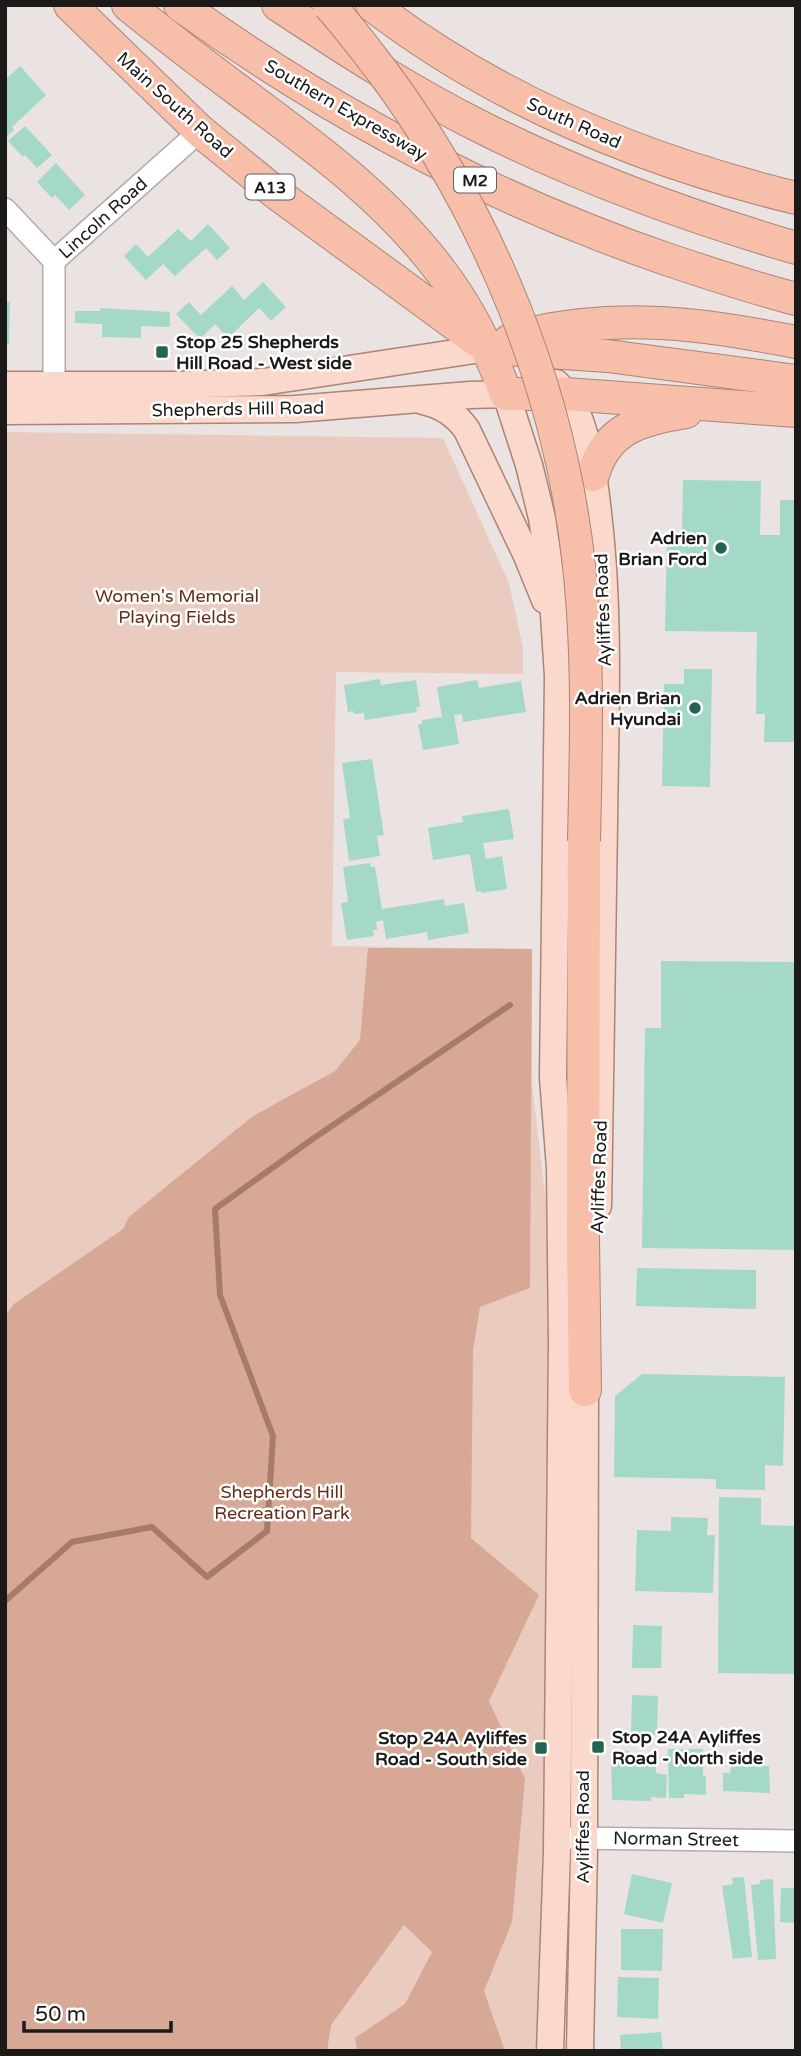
<svg xmlns="http://www.w3.org/2000/svg" width="801" height="2056" viewBox="0 0 801 2056" font-family="'Varela Round',sans-serif">
  <style>
    .green { fill: #e9cbc0 }
    .forest { fill: #d7a896 }
    .lines { fill: none; stroke-linecap: round; stroke-linejoin: round }
    .stream { stroke: #a77b6b; stroke-width: 6 }
    .building { fill: #a4d9c7 }
    .minor-casing { stroke: #b3acaa; stroke-width: 24 }
    .major-casing { stroke: #aa8577; stroke-width: 29 }
    .highway-casing { stroke: #aa8577; stroke-width: 34 }
    .minor { stroke: #fff; stroke-width: 21 }
    .major { stroke: #fad8cb; stroke-width: 26 }
    .highway { stroke: #f7bea9; stroke-width: 32 }
    .highway-bridge-casing { stroke: #aa8577; stroke-width: 34; stroke-linecap: butt }
    .highway-bridge { stroke: #f7bea9; stroke-width: 32 }
    .poi-dot { fill: #226351; stroke: #fff; stroke-width: 2.5 }
    .labels { text-anchor: middle; stroke-width: 5; stroke-linejoin: round; paint-order: stroke }
    .shield { fill: #fff; stroke: #605f5e; stroke-width: 2 }
    .shield-label { font-size: 16px; font-weight: bold; fill: #1c1a19 }
    .street-label { font-size: 18px; fill: #1c1a19; stroke: #fff }
    .poi-label { font-size: 18px; font-weight: bold; fill: #1c1a19; stroke: #fff; text-anchor: end }
    .park-label { font-size: 18px; fill: #662c15; stroke: #fff }
  </style>
  <rect width="100%" height="100%" fill="#eae3e1"/>
  <polygon class="green" points="5,432 443,438 509,583 523,648 523,674 336,672 332,946 532,949 532,1083 562,1341 550,2051 5,2051"/>
  <polygon class="forest" points="368,948 532,949 530,1288 480,1307 473,1350 471,1538 539,1595 489,1701 525,1779 512,1922 484,1991 505,2051 357,2051 355,2038 405,2004 432,1952 404,1925 331,2025 327,2051 5,2051 5,1316 14,1304 123,1229 129,1217 253,1116 335,1071 360,1040"/>
  <g class="lines">
    <polyline class="stream" points="5,1601 72,1542 152,1527 207,1577 267,1531 273,1436 220,1295 215,1209 314,1138 510,1005"/>
  </g>
  <g class="building">
    <polygon points="20,66 46,95 12,127 14,130 5,138 5,80"/>
    <polygon points="25,126 52,155 37,168 25,155 23,157 8,141"/>
    <polygon points="56,163 85,195 69,210 55,195 52,198 37,182"/>
    <polygon points="208,224 230,248 217,260 206,248 175,276 163,264 146,280 124,256 136,244 148,257 178,229 191,241"/>
    <polygon points="263,282 286,307 271,321 259,308 228,338 215,324 200,339 176,314 189,302 201,315 232,286 244,300"/>
    <polygon points="5,302 10,302 9,344 5,344"/>
    <polygon points="100,308 170,312 170,327 141,326 141,338 102,337 102,324 75,323 75,311 100,311"/>
    <polygon points="683,480 761,481 760,535 780,535 780,500 796,500 796,742 764,742 765,714 756,714 757,632 665,631 667,532 682,532"/>
    <polygon points="684,669 712,669 710,787 662,786 664,684 684,684"/>
    <polygon points="380,679 381,685 416,680 420,707 416,707 417,712 365,720 364,713 354,714 353,711 348,712 344,685"/>
    <polygon points="477,680 479,688 521,681 526,712 463,722 462,714 454,715 459,744 423,750 418,724 422,724 422,720 442,717 437,687"/>
    <polygon points="372,759 384,835 377,836 380,856 349,861 343,819 350,818 342,763"/>
    <polygon points="509,809 514,839 483,843 486,859 502,856 507,889 481,893 481,891 476,892 470,854 433,860 428,828 463,822 462,816"/>
    <polygon points="370,863 371,867 375,867 382,909 444,899 445,906 464,903 469,933 428,940 427,932 386,939 383,920 376,922 377,930 373,930 374,936 347,940 341,903 348,902 343,867"/>
    <polygon points="661,961 796,962 796,1250 642,1248 645,1028 661,1028"/>
    <polygon points="637,1268 756,1270 756,1309 636,1306"/>
    <polygon points="642,1374 785,1377 783,1466 765,1465 765,1490 716,1489 716,1479 614,1477 615,1396"/>
    <polygon points="719,1497 761,1498 761,1525 796,1526 796,1674 718,1673"/>
    <polygon points="671,1517 708,1518 707,1535 715,1535 713,1593 635,1591 637,1530 671,1531"/>
    <polygon points="633,1625 662,1626 661,1668 632,1668"/>
    <polygon points="632,1695 658,1696 657,1735 631,1735"/>
    <polygon points="668,1749 703,1749 703,1776 706,1776 706,1795 684,1794 684,1798 669,1798"/>
    <polygon points="611,1751 629,1751 629,1756 656,1756 656,1773 667,1775 666,1798 651,1797 651,1801 612,1800"/>
    <polygon points="731,1765 769,1766 770,1793 723,1791 723,1773 730,1773"/>
    <polygon points="632,1874 672,1883 663,1923 624,1914"/>
    <polygon points="744,1877 752,1957 733,1959 722,1886 733,1884 732,1878"/>
    <polygon points="773,1879 776,1959 758,1960 751,1885 760,1884 760,1880"/>
    <polygon points="781,1888 796,1888 796,1923 780,1922"/>
    <polygon points="621,1929 663,1929 662,1971 621,1970"/>
    <polygon points="618,1977 659,1978 658,2019 617,2017"/>
    <polygon points="661,2032 663,2051 621,2051 620,2035"/>
  </g>
  <g class="lines">
    <g class="minor-casing">
      <g id="minor">
        <polyline points="5,209 54,261"/>
        <polyline points="54,399 54,261 200,131"/>
        <polyline points="570,1838 796,1841"/>
      </g>
    </g>
    <g class="major-casing">
      <g id="major">
        <path d="M556,383C564,392 572,401 577,413C591,447 595,486 599,522C610,622 605,724 604,824C603,952 601,1079 598,1206"/>
        <polyline points="5,385 174,385 263,382 488,348"/>
        <path d="M423,401C442,405 456,414 467,430L527,556L545,600"/>
        <polyline points="5,411 295,409 470,395 506,394 529,465 542,518 552,585 558,676 553,1078 560,1168 562,1341 557,1852 550,2051"/>
        <polyline points="580,2051 584,1851 585,1390 587,1370"/>
      </g>
    </g>
    <g class="highway-casing">
      <g id="highway">
        <polyline points="70,5 200,131 276,193 478,341"/>
        <path d="M128,5C165,35 203,64 242,93C314,146 388,200 442,273C470,310 490,351 506,394H566L796,411"/>
        <path d="M180,5C330,113 494,200 669,260C711,274 753,288 796,299"/>
        <path d="M278,5C343,48 409,91 479,126C580,177 687,216 796,248"/>
        <path d="M372,5C497,101 644,161 796,198"/>
        <path d="M509,341C533,331 557,328 582,325C655,317 724,328 796,342"/>
        <polyline points="488,348 608,356 796,381"/>
        <path d="M593,475C607,427 641,420 686,412"/>
        <polyline points="584,841 583,1239 585,1390"/>
      </g>
    </g>
    <use href="#minor" class="minor"/>
    <use href="#major" class="major"/>
    <use href="#highway" class="highway"/>
    <g class="highway-bridge-casing">
      <path id="highway-bridge" d="M329,5C348,26 365,49 382,71C489,215 560,388 579,566C589,658 586,749 584,841"/>
    </g>
    <use href="#highway-bridge" class="highway-bridge"/>
  </g>
  <g class="poi-dot">
    <rect x="155" y="345" width="14" height="14" rx="3.5"/>
    <circle cx="721" cy="548" r="7"/>
    <circle cx="695" cy="708" r="7"/>
    <rect x="591" y="1740" width="14" height="14" rx="3.5"/>
    <rect x="534" y="1741" width="14" height="14" rx="3.5"/>
  </g>
  <g class="labels">
    <g class="shield">
      <rect x="454" y="167.5" width="42" height="25" rx="5"/>
      <rect x="245.5" y="174.5" width="49" height="25" rx="5"/>
    </g>
    <g class="shield-label">
      <text x="475" y="186">M2</text>
      <text x="270" y="193">A13</text>
    </g>
    <g class="street-label">
      <text transform="translate(175 105) rotate(42)" y="6">Main South Road</text>
      <text transform="translate(346 110) rotate(30)" y="6">Southern Expressway</text>
      <text transform="translate(574 123) rotate(24)" y="6">South Road</text>
      <text transform="translate(103 218) rotate(-42)" y="6">Lincoln Road</text>
      <text transform="translate(238 409) rotate(-1)" y="6">Shepherds Hill Road</text>
      <text transform="translate(603 610) rotate(-92)" y="6">Ayliffes Road</text>
      <text transform="translate(599 1177) rotate(-88)" y="6">Ayliffes Road</text>
      <text transform="translate(583 1827) rotate(-90)" y="6">Ayliffes Road</text>
      <text transform="translate(676 1839) rotate(1)" y="6">Norman Street</text>
    </g>
    <g class="poi-label">
      <text x="176" y="348" text-anchor="start">Stop 25 Shepherds<tspan x="176" dy="21">Hill Road - West side</tspan></text>
      <text x="707" y="544">Adrien<tspan x="707" dy="21">Brian Ford</tspan></text>
      <text x="681" y="704">Adrien Brian<tspan x="681" dy="21">Hyundai</tspan></text>
      <text x="612" y="1743" text-anchor="start">Stop 24A Ayliffes<tspan x="612" dy="21">Road - North side</tspan></text>
      <text x="527" y="1744">Stop 24A Ayliffes<tspan x="527" dy="21">Road - South side</tspan></text>
    </g>
    <g class="park-label">
      <text x="177" y="602">Women's Memorial<tspan x="177" dy="21">Playing Fields</tspan></text>
      <text x="282" y="1498">Shepherds Hill<tspan x="282" dy="21">Recreation Park</tspan></text>
    </g>
  </g>
  <rect width="801" height="2056" fill="none" stroke="#1c1a19" stroke-width="14"/>
  <path d="M24 2021v10h147v-10" fill="none" stroke="#1c1a19" stroke-width="3.5"/>
  <text x="35" y="2021" font-size="21" fill="#1c1a19" stroke="#ffffff" stroke-width="5" paint-order="stroke">50 m</text>
</svg>
